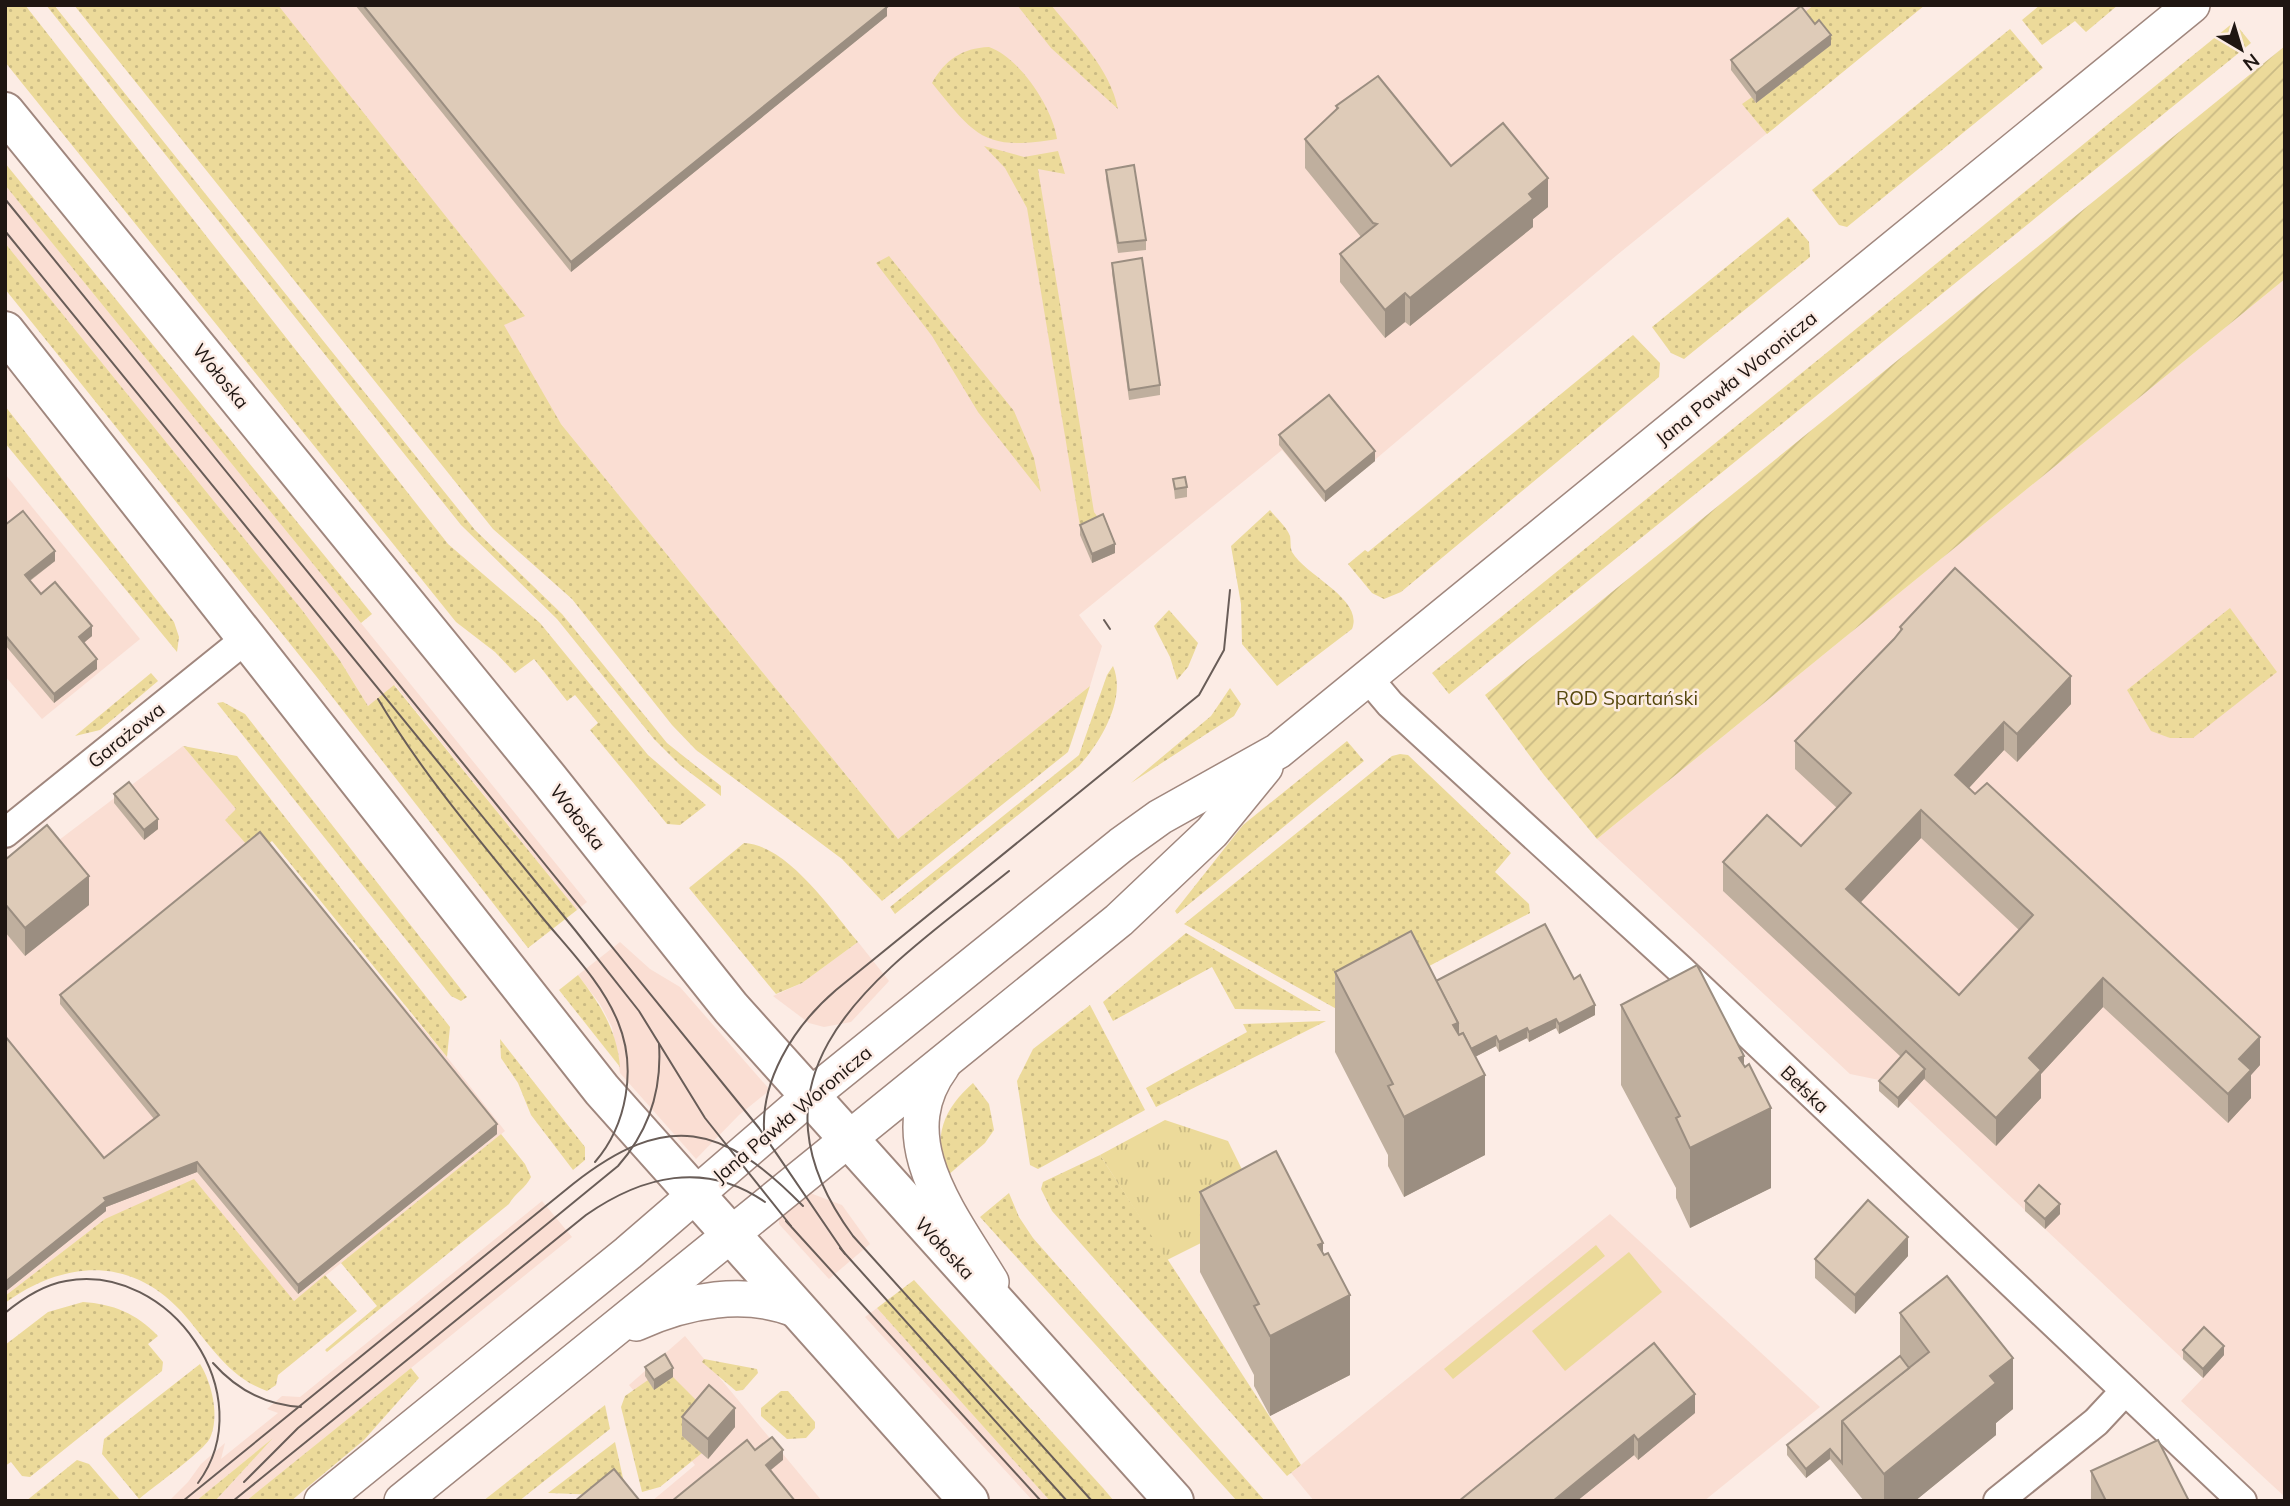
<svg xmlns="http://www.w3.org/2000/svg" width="2290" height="1506" viewBox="0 0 2290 1506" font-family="Mulish,sans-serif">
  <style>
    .built { fill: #faded3 }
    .grass { fill: url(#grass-dots) }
    .park { fill: url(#park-tufts) }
    .garden { fill: url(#garden-furrows) }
    .pitch { fill: #ecda9a }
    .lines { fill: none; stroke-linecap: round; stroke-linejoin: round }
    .minor-casing { stroke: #a0877e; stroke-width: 32 }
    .tertiary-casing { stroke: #a0877e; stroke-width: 38 }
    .secondary-casing { stroke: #a0877e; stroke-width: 42 }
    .minor { stroke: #fff; stroke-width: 28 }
    .tertiary { stroke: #fff; stroke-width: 35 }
    .secondary { stroke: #fff; stroke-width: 38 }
    .tram { stroke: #695d58; stroke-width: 2 }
    .wall { fill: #bfaf9e; fill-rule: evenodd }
    .shaded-wall { fill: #9b8e81 }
    .building { fill: #decbb8; stroke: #9b8e81; stroke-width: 2; fill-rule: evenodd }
    .labels { text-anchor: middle; stroke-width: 5; stroke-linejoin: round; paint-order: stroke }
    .street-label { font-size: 19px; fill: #1f1612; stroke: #fcece5 }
    .park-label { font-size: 19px; fill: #56480d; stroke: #fcece5 }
  </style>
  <defs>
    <pattern id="grass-dots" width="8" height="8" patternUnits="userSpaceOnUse" patternTransform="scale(1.75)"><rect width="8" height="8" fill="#ecda9a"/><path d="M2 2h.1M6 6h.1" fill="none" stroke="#caba84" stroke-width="1.8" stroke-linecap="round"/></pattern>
    <pattern id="park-tufts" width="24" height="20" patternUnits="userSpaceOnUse" patternTransform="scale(1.75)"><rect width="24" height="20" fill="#ecda9a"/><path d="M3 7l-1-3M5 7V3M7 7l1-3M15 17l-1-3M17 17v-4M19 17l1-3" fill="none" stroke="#caba84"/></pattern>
    <pattern id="garden-furrows" width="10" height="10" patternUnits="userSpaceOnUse" patternTransform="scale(1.75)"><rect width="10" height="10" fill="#ecda9a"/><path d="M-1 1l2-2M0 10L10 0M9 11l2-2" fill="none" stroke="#caba84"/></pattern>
  </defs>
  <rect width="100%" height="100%" fill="#fcece5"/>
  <g class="built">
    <polygon points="238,5 1925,5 1617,255 1325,502 1282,450 1079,615 1102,646 1090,686 898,839 561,424"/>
    <polygon points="5,185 361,623 587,902 577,910 395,685 368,706 339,659 302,610 5,243"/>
    <polygon points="2285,279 2285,1497 2181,1401 2203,1378 1889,1082 1850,1074 1597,839"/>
    <polygon points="5,474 140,639 42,719 5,676"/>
    <polygon points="183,746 447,1057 505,1131 294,1301 105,1219 5,1296 5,881"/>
    <polygon points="620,942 650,969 680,987 770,1090 739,1115 696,1159 620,1073 612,1027 600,1004 578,975"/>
    <polygon points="858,942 889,981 851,1022 824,1027 809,1023 773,996 802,983"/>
    <polygon points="810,1193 842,1205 870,1244 829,1279 779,1224 779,1220"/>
    <polygon points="542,1201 572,1237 411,1368 246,1501 215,1501 273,1438 196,1501 169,1501 188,1482 201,1464 225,1443 221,1459 278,1413 267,1409 282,1396 300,1397"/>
    <polygon points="1610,1214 1820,1407 1704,1501 1314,1501 1291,1473"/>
    <polygon points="877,1308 1050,1501 1033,1501 865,1317"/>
    <polygon points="685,1336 822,1501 652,1501 695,1465 629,1385"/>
  </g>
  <g class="grass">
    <polygon points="5,5 25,5 448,544 540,623 648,755 706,805 680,825 667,824 590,730 598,723 575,695 567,701 534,659 515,673 495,652 456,622 5,62"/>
    <polygon points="46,5 54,5 475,530 562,614 667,743 721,786 721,796 680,765 654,739 557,619 461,525"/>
    <polygon points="74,5 278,5 525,316 504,325 561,424 898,839 1090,686 1068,752 882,901 842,859 696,750 672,725 572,599 493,529"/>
    <path d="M1017,5H1051C1077,37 1110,68 1118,109L1051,48Z"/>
    <polygon points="1814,5 1925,5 1767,134 1742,104 1752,97 1756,103 1805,12"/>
    <polygon points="2040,5 2118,5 2086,32 2075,21 2042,45 2022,20"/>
    <polygon points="2234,22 2251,43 1449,694 1432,673"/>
    <polygon points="2010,29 2043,68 1847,227 1839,225 1812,190"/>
    <path d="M989,47C1019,57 1053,108 1057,139C984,151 976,137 932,83C945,60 962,48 989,47Z"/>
    <polygon points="984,146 1024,157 1058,151 1065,174 1038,169 1094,512 1103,524 1080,526 1027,208 1005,168"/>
    <polygon points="5,163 372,614 361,623 5,185"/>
    <polygon points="1788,217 1809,242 1810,257 1684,359 1671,353 1652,327"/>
    <polygon points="5,243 302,610 339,659 368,706 394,685 577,910 528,948 316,676 5,289"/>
    <polygon points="889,256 1014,411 1034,458 1041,492 978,412 932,336 876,263"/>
    <polygon points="1633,335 1660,363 1659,377 1401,592 1384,599 1372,593 1348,564 1365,550 1368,552"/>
    <polygon points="5,406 174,622 179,637 177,652 5,443"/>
    <path d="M1270,510C1276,518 1287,527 1290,536C1291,541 1290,547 1292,552C1307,577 1364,599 1352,629L1277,686L1242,644L1241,604L1231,546Z"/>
    <polygon points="2230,608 2277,672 2193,738 2170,738 2151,731 2127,690"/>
    <polygon points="1169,610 1198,643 1188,667 1177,680 1170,657 1154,626"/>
    <path d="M1113,666C1127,699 1100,743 1079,766L895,914L890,907L1079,755L1107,675Z"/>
    <polygon points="151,673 158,681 100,730 75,736"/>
    <polygon points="1230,688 1241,704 1234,716 1131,783 1211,716"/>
    <polygon points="223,702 245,714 467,997 461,1001 451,996 217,703"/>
    <polygon points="1347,741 1364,761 1177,914 1175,911 1243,825"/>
    <polygon points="183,746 237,756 450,1027 447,1057 272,841 255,854 225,820 236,809"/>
    <polygon points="1400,754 1408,755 1511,853 1495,872 1529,904 1530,913 1342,1012 1184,924 1392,756"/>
    <path d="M744,843C788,845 832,911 858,942L802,983L776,994L689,888Z"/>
    <polygon points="1186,933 1321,1011 1235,1009 1212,967 1113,1021 1103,1002"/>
    <path d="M578,975C600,1004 617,1030 620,1067L559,990Z"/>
    <polygon points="1090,1005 1145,1110 1038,1169 1030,1165 1017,1081 1033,1049"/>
    <polygon points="1326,1021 1156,1107 1146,1088 1247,1032 1243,1024"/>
    <polygon points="500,1039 585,1147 585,1160 573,1170 531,1115 518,1083 501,1058"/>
    <path d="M973,1083L989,1104L994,1130L985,1143L947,1176C932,1138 943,1109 973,1083Z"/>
    <path d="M501,1134L525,1164L531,1177C526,1188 515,1193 509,1204L327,1352L325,1350L377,1306L341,1263Z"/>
    <polygon points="1100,1155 1301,1465 1287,1476 1052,1211 1041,1189 1043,1182"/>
    <path d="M194,1179L294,1301L325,1275L357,1311L278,1375L276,1385L267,1391C227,1377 208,1341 181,1311C129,1255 63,1261 5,1303V1296L105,1219Z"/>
    <polygon points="1009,1193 1019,1217 1033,1238 1265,1501 1237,1501 980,1217"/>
    <polygon points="914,1280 1103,1488 1114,1501 1050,1501 877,1308"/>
    <path d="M83,1302C113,1304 136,1313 158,1336L148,1344L163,1362L162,1371L30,1477L22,1476L11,1462L5,1466V1345L48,1312Z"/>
    <polygon points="704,1359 757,1369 758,1373 743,1390 736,1391 702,1362"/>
    <path d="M200,1364C212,1383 220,1417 210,1438C205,1450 152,1488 139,1499L102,1454L104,1439Z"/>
    <polygon points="411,1368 419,1378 364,1440 291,1501 246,1501"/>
    <polygon points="673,1377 705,1409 683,1436 702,1453 660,1487 642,1492 621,1407 625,1396 648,1380 654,1389"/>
    <polygon points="781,1391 788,1391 815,1422 815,1428 806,1438 787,1439 761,1416 761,1408"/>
    <polygon points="605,1405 610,1429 519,1501 483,1501"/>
    <polygon points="273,1438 215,1501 196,1501"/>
    <polygon points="615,1442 627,1496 548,1493"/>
    <polygon points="77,1460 89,1464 121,1501 26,1501"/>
  </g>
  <polygon class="park" points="1165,1120 1228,1141 1263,1212 1167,1260 1100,1155"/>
  <polygon class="garden" points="2285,46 2285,279 1597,839 1544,775 1485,695"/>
  <g class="pitch">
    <polygon points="1596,1245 1605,1256 1453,1379 1444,1369"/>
    <polygon points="1629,1252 1662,1292 1565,1371 1532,1331"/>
  </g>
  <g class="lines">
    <g class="minor-casing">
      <g id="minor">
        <polyline points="1368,678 1390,704 1680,969 2242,1501"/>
        <polyline points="5,833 247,638"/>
        <polyline points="1998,1501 2096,1422 2124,1392"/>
      </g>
    </g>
    <g class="tertiary-casing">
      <g id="tertiary">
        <path d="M942,1066C887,1140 953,1218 991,1282"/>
        <path d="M636,1323C685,1300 746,1289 797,1310"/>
        <polyline points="322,1501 628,1253 810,1096 1121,845 1160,817 1278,751 2192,5"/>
        <polyline points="402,1501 1119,920 1212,832 1265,767"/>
      </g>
    </g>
    <g class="secondary-casing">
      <g id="secondary">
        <polyline points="5,112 548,778 731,1008 1174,1501"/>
        <polyline points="5,331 602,1090 969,1501"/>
      </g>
    </g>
    <use href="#minor" class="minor"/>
    <use href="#tertiary" class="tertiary"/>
    <use href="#secondary" class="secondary"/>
    <g class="tram">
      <polyline points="5,199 759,1128 845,1254"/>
      <polyline points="5,231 575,930 639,1011 705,1118 791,1226"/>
      <polyline points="1104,620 1110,629"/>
      <path d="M378,699C423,775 481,842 537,911C565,946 601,980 618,1022C637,1068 627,1125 595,1162"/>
      <path d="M1009,871C890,967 727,1065 853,1236L1092,1501"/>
      <path d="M765,1141C757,1083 794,1026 836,990L1199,695L1224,650L1230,590"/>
      <polyline points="786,1221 1041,1501"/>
      <polyline points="840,1248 1067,1501"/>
      <path d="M5,1313C23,1298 43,1285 66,1281C170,1262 263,1395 198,1483"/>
      <path d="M213,1363C236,1389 266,1405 301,1407"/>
      <path d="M244,1482L298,1428L618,1166C649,1131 662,1090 659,1044"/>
      <path d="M183,1501L573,1184C667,1110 723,1124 803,1206"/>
      <path d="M233,1501L586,1215C642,1176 705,1160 765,1202"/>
    </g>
  </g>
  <g class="wall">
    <polygon points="355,5 886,5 887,16 571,272"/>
    <polygon points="1831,45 1756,103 1731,70 1731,60"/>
    <polygon points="1336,106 1451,166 1548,207 1533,219 1533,227 1410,326 1405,322 1385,338 1340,282 1340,254 1361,237 1305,168 1305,139 1336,110"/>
    <polygon points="1106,170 1146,240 1146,250 1118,253 1106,179"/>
    <polygon points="1112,263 1160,385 1160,395 1129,400 1112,273"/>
    <polygon points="1279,435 1375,461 1325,502 1279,445"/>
    <polygon points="1173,479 1187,487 1187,497 1175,499"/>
    <polygon points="5,525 55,561 30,581 41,594 92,636 83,643 97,669 54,703 5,645"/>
    <polygon points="1080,525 1115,553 1092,563 1080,535"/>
    <path d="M1900,627L2071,704L2017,762L2004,750L1969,788L2260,1065L2251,1075V1098L2228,1123L2103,1007L2041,1074V1098L1996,1146L1924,1079L1898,1108L1879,1091V1081L1901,1057L1723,891V862L1801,846L1837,808L1795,769V741L1900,632ZM1921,838L2019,930L1959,995L1860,903Z"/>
    <polygon points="114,794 158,829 144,840 114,803"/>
    <polygon points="5,860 89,905 25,956 5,932"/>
    <polygon points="1335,972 1436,981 1574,979 1595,1015 1559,1034 1556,1028 1529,1042 1527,1038 1499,1052 1496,1046 1475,1057 1485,1155 1404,1197 1388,1166 1388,1155 1335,1052"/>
    <polygon points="60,995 497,1134 298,1294 197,1172 106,1207 106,1211 5,1292 5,1036 104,1158 154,1119 60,1004"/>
    <polygon points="1621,1005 1744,1066 1771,1188 1690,1228 1676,1198 1676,1188 1621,1085"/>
    <polygon points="1200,1192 1323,1253 1350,1375 1270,1416 1254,1386 1254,1375 1200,1272"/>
    <polygon points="2025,1201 2060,1214 2045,1229 2025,1211"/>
    <polygon points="1908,1256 1855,1314 1815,1278 1815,1259"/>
    <polygon points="1900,1313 2013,1409 1996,1423 1996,1435 1915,1501 1864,1501 1830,1459 1806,1478 1787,1455 1787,1445 1900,1356"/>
    <polygon points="2183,1350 2224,1355 2203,1378 2183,1359"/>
    <polygon points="645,1367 673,1377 654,1390 645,1376"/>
    <polygon points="1695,1413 1638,1460 1634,1455 1577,1501 1459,1501"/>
    <polygon points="682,1417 735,1427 708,1459 682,1436"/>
    <polygon points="2091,1471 2189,1501 2091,1501"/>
  </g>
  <g class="shaded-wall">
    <polygon points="887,7 887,16 571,272 571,262"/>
    <polygon points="1831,35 1831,45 1756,103 1756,93"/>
    <polygon points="1548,178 1548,207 1533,219 1533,227 1410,326 1410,298"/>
    <polygon points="1405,293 1405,322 1385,338 1385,310"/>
    <polygon points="1375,451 1375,461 1325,502 1325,492"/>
    <polygon points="1115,544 1115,553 1092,563 1092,554"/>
    <polygon points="55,551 55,561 25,584 25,575"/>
    <polygon points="92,626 92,636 79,647 79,637"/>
    <polygon points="97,659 97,669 54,703 54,694"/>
    <polygon points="2071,676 2071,704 2017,762 2017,734"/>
    <polygon points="2004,722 2004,750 1955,803 1955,775"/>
    <polygon points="1921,810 1921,838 1846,918 1846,889"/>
    <polygon points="158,819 158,829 144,840 144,830"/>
    <polygon points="89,876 89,905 25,956 25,928"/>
    <polygon points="2103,978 2103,1007 2041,1074 2041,1098 1996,1146 1996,1118 2029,1058"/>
    <polygon points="1595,1005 1595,1015 1559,1034 1559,1024"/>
    <polygon points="1556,1019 1556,1028 1529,1042 1529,1032"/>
    <polygon points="1458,1023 1485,1075 1485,1155 1404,1197 1404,1117 1453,1025"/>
    <polygon points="1527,1028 1527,1038 1499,1052 1499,1042"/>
    <polygon points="1496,1036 1496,1046 1469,1060 1469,1050"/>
    <polygon points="2260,1037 2260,1065 2251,1075 2251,1098 2228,1123 2228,1094 2239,1059"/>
    <polygon points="1744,1056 1744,1121 1771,1108 1771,1188 1690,1228 1690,1148 1739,1058"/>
    <polygon points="1925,1069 1925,1078 1898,1108 1898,1098"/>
    <polygon points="497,1124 497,1134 298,1294 298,1285"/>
    <polygon points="197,1162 197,1172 106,1207 106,1211 5,1292 5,1282 104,1198"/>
    <polygon points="2060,1204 2060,1214 2045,1229 2045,1219"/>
    <polygon points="1908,1237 1908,1256 1855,1314 1855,1295"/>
    <polygon points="1323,1243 1323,1309 1350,1295 1350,1375 1270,1416 1270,1336 1318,1245"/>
    <polygon points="2224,1346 2224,1355 2203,1378 2203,1369"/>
    <polygon points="2013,1358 2013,1409 1996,1423 1996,1435 1915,1501 1884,1501 1884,1474 1990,1376"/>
    <polygon points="673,1368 673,1377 654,1390 654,1380"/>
    <polygon points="1695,1394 1695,1413 1638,1460 1638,1440"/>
    <polygon points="735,1408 735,1427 708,1459 708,1439"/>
    <polygon points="1634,1435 1634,1455 1577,1501 1553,1501"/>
    <polygon points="1830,1449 1830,1459 1806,1478 1806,1469"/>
    <polygon points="783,1450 783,1460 766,1474 766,1465"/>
  </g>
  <g class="building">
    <polygon points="363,5 886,5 887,7 571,262"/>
    <polygon points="1801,6 1815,24 1819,20 1831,35 1756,93 1731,60"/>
    <polygon points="1378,76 1451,166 1503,123 1548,178 1529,194 1533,199 1410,298 1405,293 1385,310 1340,254 1377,224 1373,223 1305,139 1338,108 1336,106"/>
    <polygon points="1134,165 1146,240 1118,243 1106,170"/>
    <polygon points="1142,258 1160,385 1129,390 1112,263"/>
    <polygon points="1329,395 1375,451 1325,492 1279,435"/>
    <polygon points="1185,477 1187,487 1175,489 1173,479"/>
    <polygon points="23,511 55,551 25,575 41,594 55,582 92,626 79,637 97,659 54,694 5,635 5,525"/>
    <polygon points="1103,514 1115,544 1092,554 1080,525"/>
    <path d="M1955,568L2071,676L2017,734L2004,722L1955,775L1975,794L1987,783L2260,1037L2239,1059L2251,1070L2228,1094L2103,978L2029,1058L2041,1070L1996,1118L1723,862L1767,815L1801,846L1851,793L1795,741L1894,639L1902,629L1900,627ZM1921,810L2033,915L1959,995L1846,889Z"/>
    <polygon points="129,782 158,819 144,830 114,794"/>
    <polygon points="47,825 89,876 25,928 5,904 5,860"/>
    <polygon points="260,832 497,1124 298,1285 197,1162 104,1198 106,1201 5,1282 5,1036 104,1158 159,1115 60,995"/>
    <polygon points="1545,924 1574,979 1580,975 1595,1005 1559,1024 1556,1019 1529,1032 1527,1028 1499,1042 1496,1036 1471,1049 1463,1033 1459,1035 1458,1034 1458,1023 1436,981"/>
    <polygon points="1411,931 1458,1023 1453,1025 1459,1035 1463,1033 1485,1075 1404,1117 1388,1086 1393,1084 1335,972"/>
    <polygon points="1697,965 1744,1056 1739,1058 1745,1067 1749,1064 1771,1108 1690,1148 1676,1118 1680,1116 1621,1005"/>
    <polygon points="1906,1051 1925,1069 1898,1098 1879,1081"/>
    <polygon points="1276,1151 1323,1243 1318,1245 1324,1255 1328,1253 1350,1295 1270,1336 1254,1306 1259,1304 1200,1192"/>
    <polygon points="2039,1185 2060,1204 2045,1219 2025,1201"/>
    <polygon points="1868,1200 1908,1237 1855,1295 1815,1259"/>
    <polygon points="1947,1276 2013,1358 1990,1376 1996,1383 1884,1474 1842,1421 1929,1352 1900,1313"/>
    <polygon points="2204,1327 2224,1346 2203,1369 2183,1350"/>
    <polygon points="1654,1343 1695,1394 1638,1440 1634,1435 1553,1501 1459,1501"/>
    <polygon points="665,1354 673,1368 654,1380 645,1367"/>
    <polygon points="1900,1356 1909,1368 1842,1421 1842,1463 1830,1449 1806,1469 1787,1445"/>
    <polygon points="709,1385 735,1408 708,1439 682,1417"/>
    <polygon points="772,1437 783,1450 766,1465 795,1501 672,1501 747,1440 755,1450"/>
    <polygon points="2158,1440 2189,1501 2106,1501 2091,1471"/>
    <polygon points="614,1469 640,1501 575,1501"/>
  </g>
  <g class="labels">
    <g class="street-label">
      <text transform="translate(221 376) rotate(51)" y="7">Wołoska</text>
      <text transform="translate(1736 378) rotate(-39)" y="7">Jana Pawła Woronicza</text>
      <text transform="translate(126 735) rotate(-39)" y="7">Garażowa</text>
      <text transform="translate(578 817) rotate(52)" y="7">Wołoska</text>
      <text transform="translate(1805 1089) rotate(44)" y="7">Bełska</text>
      <text transform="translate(792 1114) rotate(-40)" y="7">Jana Pawła Woronicza</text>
      <text transform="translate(945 1248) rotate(47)" y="7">Wołoska</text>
    </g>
    <g class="park-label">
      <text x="1627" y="705">ROD Spartański</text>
    </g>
  </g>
  <rect width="2290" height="1506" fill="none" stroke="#1f1612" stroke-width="14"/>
  <g transform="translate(2241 49) rotate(142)" stroke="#fcece5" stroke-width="5" paint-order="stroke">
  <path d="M0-5L12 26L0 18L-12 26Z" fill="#1f1612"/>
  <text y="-10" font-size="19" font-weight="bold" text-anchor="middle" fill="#1f1612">N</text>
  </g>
</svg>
